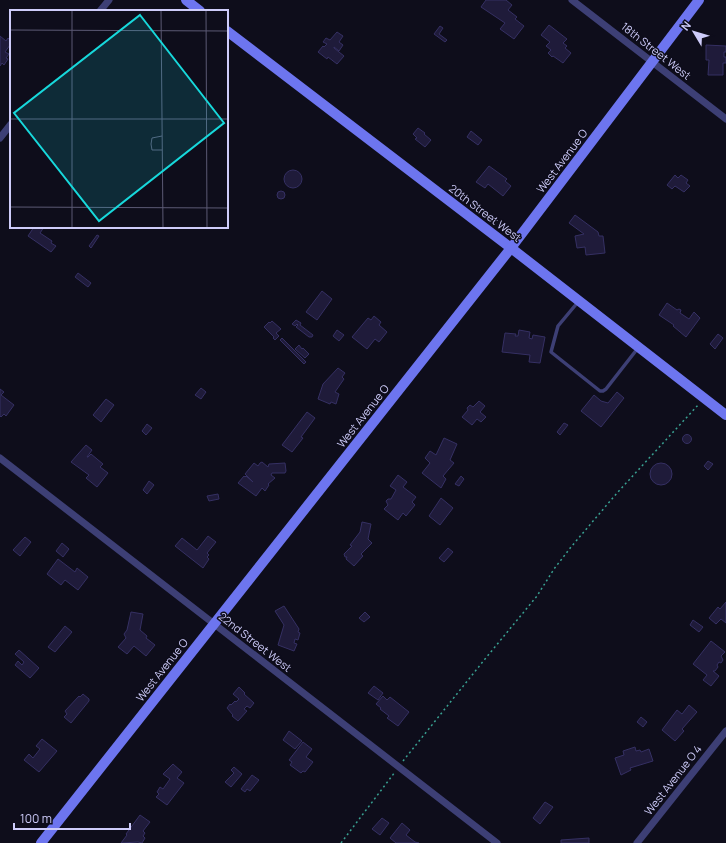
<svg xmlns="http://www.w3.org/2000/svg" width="726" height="843" viewBox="0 0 726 843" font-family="Manrope,sans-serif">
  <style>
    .building { fill: #1f1b3a; stroke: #353063 }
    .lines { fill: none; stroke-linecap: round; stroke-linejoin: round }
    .path { stroke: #39a192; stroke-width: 1.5; stroke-dasharray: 2 3; stroke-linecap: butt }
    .lane { stroke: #3d3f75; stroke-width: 3.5 }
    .street { stroke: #3d3f75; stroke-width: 7 }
    .secondary { stroke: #6d75ef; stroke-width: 10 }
    .labels { text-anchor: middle; stroke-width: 3; stroke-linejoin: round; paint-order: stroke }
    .street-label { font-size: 11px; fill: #ceccfa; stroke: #0e0d1b }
    .inset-road { fill: none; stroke: #5b5974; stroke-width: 1 }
    .view { fill: #17d8db; fill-opacity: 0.15; stroke: #17d8db; stroke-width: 2 }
    .inset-edge { fill: none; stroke: #ceccfa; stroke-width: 2 }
  </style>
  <rect width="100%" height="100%" fill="#0e0d1b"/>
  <g class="building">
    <polygon points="486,0 506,0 512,5 508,10 517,17 515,19 524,26 514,39 500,29 505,23 481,7"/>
    <polygon points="549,25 567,39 563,43 567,46 565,48 571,53 563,63 553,56 552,57 548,53 551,50 546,46 550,42 541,35"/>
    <polygon points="440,26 443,28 439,34 447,40 445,42 434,34"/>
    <polygon points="337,32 343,36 339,42 343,45 339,51 334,47 334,48 344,56 337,64 328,57 327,59 318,52 323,46 324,47 327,44 323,42 326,38 330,40"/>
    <polygon points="0,36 6,41 8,38 11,41 10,45 5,52 9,54 6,58 8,59 4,65 2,63 0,66"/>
    <polygon points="706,45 726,46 726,52 724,52 724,57 726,57 726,63 723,63 723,75 708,75 709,60 706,60"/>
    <polygon points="418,128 425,133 424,134 431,140 425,147 415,139 417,138 413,134"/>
    <polygon points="471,131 482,140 478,145 467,137"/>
    <polygon points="489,166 507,179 505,181 511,186 503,196 488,184 485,188 476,182"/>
    <circle cx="293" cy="179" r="9"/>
    <polygon points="675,175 678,178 681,175 688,180 686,183 690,186 684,192 675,186 672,189 667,185"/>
    <circle cx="281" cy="195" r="4"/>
    <polygon points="575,215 598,232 599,236 603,236 605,253 586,255 585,247 577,248 575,236 584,234 569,223"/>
    <polygon points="34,227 44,227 40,233 52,241 51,243 56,246 51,252 28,236"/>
    <polygon points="97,235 99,236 91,248 89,246"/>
    <polygon points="78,273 91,283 88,287 75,277"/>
    <polygon points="322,291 332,299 317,320 306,312"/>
    <polygon points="667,303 677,310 679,309 681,310 680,313 689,319 694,312 700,318 686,337 673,326 674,325 659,315"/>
    <polygon points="374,316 381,322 379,325 387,332 379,342 375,339 367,349 352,337 368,318 371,320"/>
    <polygon points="296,320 301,323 300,325 313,335 312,337 309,337 296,327 298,325 297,324 295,326 292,324"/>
    <polygon points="272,321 281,329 276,333 279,336 275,340 273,338 274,337 264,327 269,322 270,323"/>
    <polygon points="337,330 344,335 339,341 333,336"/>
    <polygon points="519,330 530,332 529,338 532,339 533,335 545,337 540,363 529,362 530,355 502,352 505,333 516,334 515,336 518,336"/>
    <polygon points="718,334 723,338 715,349 710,344"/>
    <polygon points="282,338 306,362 304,364 280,340"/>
    <polygon points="299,345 302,349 303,348 309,354 305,358 295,349"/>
    <polygon points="338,368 345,373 342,377 344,379 335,392 339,394 336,404 331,402 330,404 318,399 323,384"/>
    <polygon points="201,388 206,392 201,399 195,395"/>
    <polygon points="0,389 4,392 1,395 14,405 6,416 4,414 1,417 0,416"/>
    <polygon points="617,392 624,398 601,427 581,411 594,395 601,401 608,403"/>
    <polygon points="106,399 114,405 101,422 93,415"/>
    <polygon points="479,401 485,406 480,412 486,417 481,422 477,419 472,425 462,417 468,410 467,408 470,405 473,407"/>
    <polygon points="307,412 315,418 301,437 303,438 292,452 282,445"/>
    <polygon points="564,423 568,425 560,435 557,432"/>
    <polygon points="147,424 152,428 146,435 142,431"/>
    <circle cx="687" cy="439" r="4.5"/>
    <polygon points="444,438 457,444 450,460 454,463 443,476 446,479 441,488 422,473 430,463 425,458 430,451 436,455"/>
    <polygon points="86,445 92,450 87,457 88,457 91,454 103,464 100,467 108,473 97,487 86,478 89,475 71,462"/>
    <polygon points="708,461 713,464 708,470 704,466"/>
    <polygon points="262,462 268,467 269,464 285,463 286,471 285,473 272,473 271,475 275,478 268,484 269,485 265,491 262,488 256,496 238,483 244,476 245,477 246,476 253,482 245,474 254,463 258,466 260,463"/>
    <circle cx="661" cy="474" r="11"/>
    <polygon points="398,475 407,482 403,487 416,497 412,502 415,505 406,516 403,513 398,520 384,509 388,505 386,501 388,499 391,499 396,490 390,486"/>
    <polygon points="461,476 464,479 459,486 455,484"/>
    <polygon points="149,481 154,485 147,494 143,490"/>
    <polygon points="218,494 219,499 209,501 207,496"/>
    <polygon points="441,498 453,508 440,525 429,516"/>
    <polygon points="362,522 371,524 368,539 372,543 361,554 363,556 354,566 346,559 347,557 345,557 344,554 352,546 350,545 360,532"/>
    <polygon points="208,536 216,542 207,553 209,555 207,557 209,559 203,568 175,546 182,538 197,550"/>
    <polygon points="25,537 31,542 20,556 13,550"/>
    <polygon points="62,543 69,549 63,557 56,551"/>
    <polygon points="448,548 453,552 444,562 439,558"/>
    <polygon points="58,559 75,572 77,568 88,577 78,590 65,580 61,585 47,574"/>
    <polygon points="726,602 726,623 721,619 716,624 709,618 718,607 720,609"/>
    <polygon points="284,606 299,629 298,632 300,633 298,640 295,639 294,643 297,644 294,651 278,645 284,625 275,611"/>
    <polygon points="131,612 143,614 140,630 147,636 146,638 155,645 146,656 134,646 127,654 118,647 126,638 124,634 127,630"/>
    <polygon points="365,612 370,617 364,622 359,618"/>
    <polygon points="693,620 703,627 699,632 690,625"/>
    <polygon points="65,626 72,632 55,652 48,647"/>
    <polygon points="711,641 725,652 721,656 723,660 721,663 719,662 717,665 718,667 715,671 713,671 719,676 711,686 703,680 707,675 693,664"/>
    <polygon points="19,650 39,668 30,678 15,665 18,661 22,665 24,662 15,654"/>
    <polygon points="374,686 383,693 378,700 368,693"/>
    <polygon points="239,687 245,693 244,694 254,703 250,708 247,706 244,709 247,711 238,721 232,716 233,715 227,708 230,704 231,705 235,701 236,702 239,699 233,694"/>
    <polygon points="83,694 89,699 89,701 71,723 64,717 67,714 65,711 79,696 80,697"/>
    <polygon points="383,696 387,700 390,697 409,712 398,726 387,718 389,716 380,709 381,708 376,704"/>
    <polygon points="689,705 697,712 682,729 684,731 675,741 662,730 677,710 682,714"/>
    <polygon points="641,717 647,722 643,727 637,722"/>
    <polygon points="289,731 302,741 295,749 283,740"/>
    <polygon points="42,739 57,751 39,772 24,760 29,754 33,758 40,749 36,746"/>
    <polygon points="303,742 312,749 306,757 313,762 305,772 303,771 301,773 290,765 292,762 289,760"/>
    <polygon points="635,747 636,751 640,750 641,752 649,749 653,761 630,768 631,770 621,775 615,758 624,755 623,751"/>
    <polygon points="173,764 182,772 177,778 184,783 167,805 156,797 159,794 157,792 160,787 163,789 170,779 163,774"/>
    <polygon points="234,767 242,774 231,787 225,782 234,773 231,770"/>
    <polygon points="252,775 259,780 250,791 247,789 245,792 241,789"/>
    <polygon points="545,802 553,807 540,824 533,818"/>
    <polygon points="140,815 150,822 143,831 145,833 143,836 145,838 142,843 138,842 121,843 127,835 126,834"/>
    <polygon points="382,818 389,823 380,835 372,829"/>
    <polygon points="402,823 410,830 406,835 415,842 419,843 396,843 390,838"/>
    <polygon points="589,838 589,843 561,843 561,840"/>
  </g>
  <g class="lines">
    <g class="path">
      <polyline points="403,761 485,659 537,596 554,569 571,547 617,493 699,404"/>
      <polyline points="341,843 395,772"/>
    </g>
    <polyline class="lane" points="578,302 558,326 551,352 600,391 603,391 606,389 638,348"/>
    <g class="street">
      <polyline points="572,0 726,119"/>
      <polyline points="100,11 109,0"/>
      <polyline points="0,138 11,124"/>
      <polyline points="0,458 497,843"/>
      <polyline points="637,843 726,731"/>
    </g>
    <g class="secondary">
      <polyline points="186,0 200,11"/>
      <polyline points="227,31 511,248 726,415"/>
      <polyline points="41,843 511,248 699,0"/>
    </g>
  </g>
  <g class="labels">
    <g class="street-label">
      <text transform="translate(656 51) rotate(38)" y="4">18th Street West</text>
      <text transform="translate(562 161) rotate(-53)" y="4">West Avenue O</text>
      <text transform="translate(485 213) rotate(37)" y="4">20th Street West</text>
      <text transform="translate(363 416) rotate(-52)" y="4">West Avenue O</text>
      <text transform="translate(255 642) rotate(38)" y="4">22nd Street West</text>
      <text transform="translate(162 670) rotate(-52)" y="4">West Avenue O</text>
      <text transform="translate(673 780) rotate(-52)" y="4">West Avenue O 4</text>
    </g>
  </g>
  <g transform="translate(10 10)">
    <rect width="218" height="218" fill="#0e0d1b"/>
    <path class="inset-road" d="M62,0V218M151,0L153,218M196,0L197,218M0,20L218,21M0,109H218M152,126L142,128L141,134L142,140H152M0,197L218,198"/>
    <path class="view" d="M130,5L214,113L89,211L4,103Z"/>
    <rect width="218" height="218" class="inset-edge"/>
  </g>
  <g transform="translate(694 32) rotate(308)" stroke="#0e0d1b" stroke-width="3" paint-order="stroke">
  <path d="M0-3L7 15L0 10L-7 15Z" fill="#ceccfa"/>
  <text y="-6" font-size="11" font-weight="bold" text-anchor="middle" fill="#ceccfa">N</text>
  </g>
  <path d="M14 823v6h116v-6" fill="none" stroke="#ceccfa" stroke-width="2"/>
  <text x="20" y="823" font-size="12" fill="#ceccfa" stroke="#0e0d1b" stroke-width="3" paint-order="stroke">100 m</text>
</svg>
